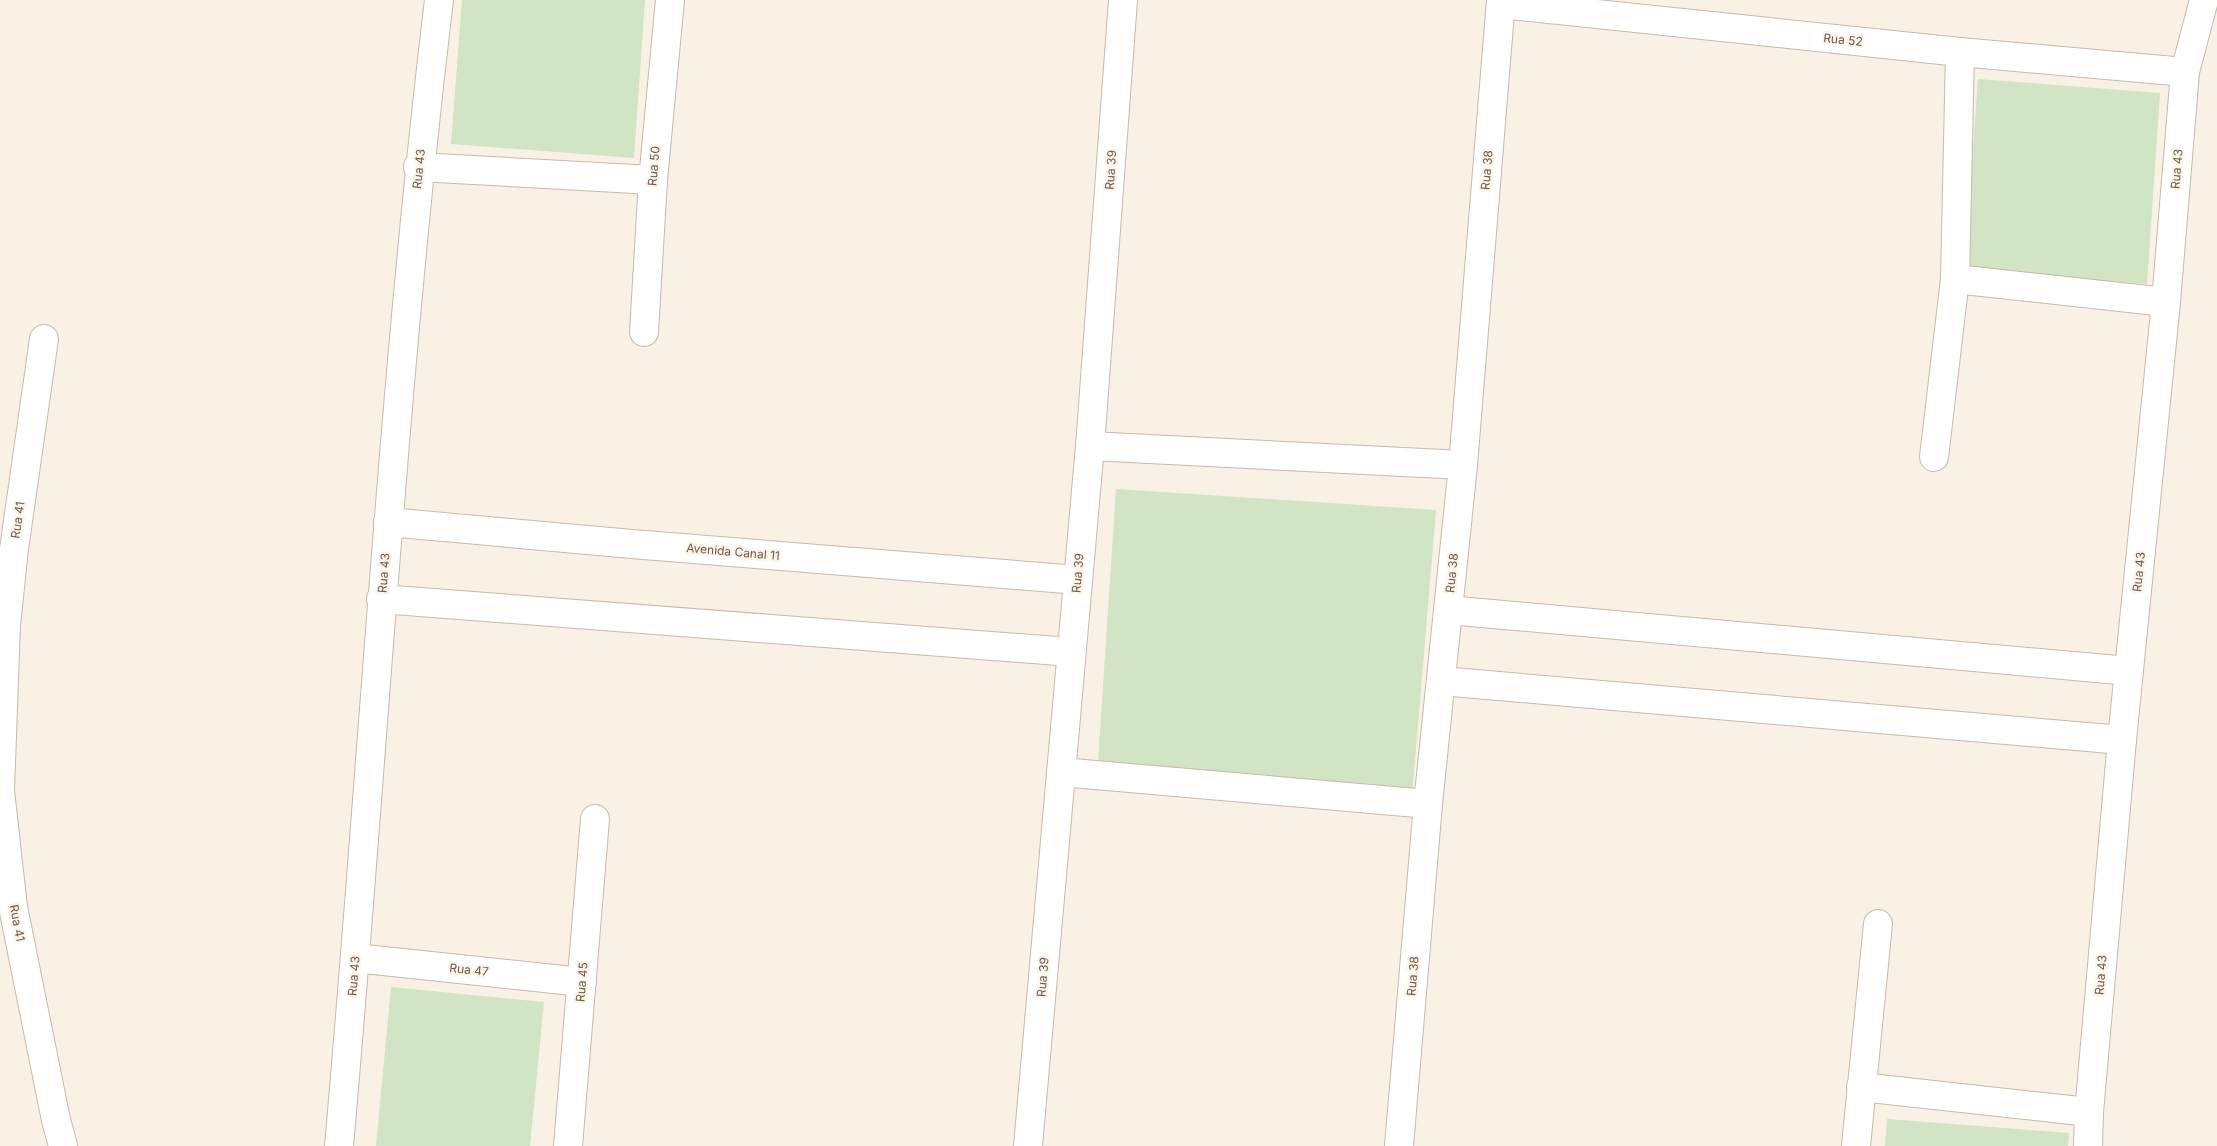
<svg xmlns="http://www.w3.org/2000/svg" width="2217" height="1146" viewBox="0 0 2217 1146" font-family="Inter,sans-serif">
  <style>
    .green { fill: #d1e4c4 }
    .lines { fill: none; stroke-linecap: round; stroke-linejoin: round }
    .minor-casing { stroke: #c8b9ac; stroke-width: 30 }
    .minor { stroke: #fff; stroke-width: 28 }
    .labels { text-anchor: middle; stroke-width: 5; stroke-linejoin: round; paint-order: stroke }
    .street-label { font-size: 12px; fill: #6e594d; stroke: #fcf5e9 }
  </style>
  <rect width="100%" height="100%" fill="#f9f1e4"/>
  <g class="green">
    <polygon points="462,0 645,0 634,158 451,144"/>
    <polygon points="1978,79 2160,93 2147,284 1964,270"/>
    <polygon points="1116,489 1436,510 1412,796 1098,762"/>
    <polygon points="391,987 544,1002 530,1146 376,1146"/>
    <polygon points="1887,1119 2069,1133 2068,1146 1885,1146"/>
  </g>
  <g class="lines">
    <g class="minor-casing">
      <g id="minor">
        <polyline points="1501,4 1960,52 2185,72"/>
        <polyline points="418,167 653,180"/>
        <polyline points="1955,279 2166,302"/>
        <polyline points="644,332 653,180 670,0"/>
        <polyline points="44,339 14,549 6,625 0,791 13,907 56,1120 63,1146"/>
        <polyline points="1090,446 1463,465"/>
        <polyline points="1934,457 1955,279 1960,52"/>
        <polyline points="388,522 632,544 1078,580"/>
        <polyline points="381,599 1071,652"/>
        <polyline points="1448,610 2129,671"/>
        <polyline points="1441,681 2122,740"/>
        <polyline points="1061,772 1428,804"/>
        <polyline points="355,958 582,982"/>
        <polyline points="1861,1087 2089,1112"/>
        <path d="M339,1146C373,764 393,381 439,0"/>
        <polyline points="568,1146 595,819"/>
        <polyline points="1028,1146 1090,446 1123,0"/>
        <polyline points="1399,1146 1428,804 1463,465 1501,0"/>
        <polyline points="1856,1146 1878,924"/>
        <polyline points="2088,1146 2089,1112 2122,740 2166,302 2185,72 2204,0"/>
      </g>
    </g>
    <use href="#minor" class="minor"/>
  </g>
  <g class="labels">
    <g class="street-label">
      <text transform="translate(1843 40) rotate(6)" y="4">Rua 52</text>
      <text transform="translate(654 166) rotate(-85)" y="4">Rua 50</text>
      <text transform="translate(419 169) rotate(-84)" y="4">Rua 43</text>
      <text transform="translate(2177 169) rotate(-85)" y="4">Rua 43</text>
      <text transform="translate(1111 170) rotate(-86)" y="4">Rua 39</text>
      <text transform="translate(1487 170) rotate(-85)" y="4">Rua 38</text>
      <text transform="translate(18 520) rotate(-82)" y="4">Rua 41</text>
      <text transform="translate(733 552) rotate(5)" y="4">Avenida Canal 11</text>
      <text transform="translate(2139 572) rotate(-84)" y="4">Rua 43</text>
      <text transform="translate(384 573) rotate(-85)" y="4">Rua 43</text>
      <text transform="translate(1078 573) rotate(-85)" y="4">Rua 39</text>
      <text transform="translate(1452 573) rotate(-84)" y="4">Rua 38</text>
      <text transform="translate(17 923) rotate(79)" y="4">Rua 41</text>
      <text transform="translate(469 970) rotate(6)" y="4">Rua 47</text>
      <text transform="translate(2101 975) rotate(-85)" y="4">Rua 43</text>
      <text transform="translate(354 976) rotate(-85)" y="4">Rua 43</text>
      <text transform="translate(1413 976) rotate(-85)" y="4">Rua 38</text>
      <text transform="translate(1043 977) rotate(-85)" y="4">Rua 39</text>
      <text transform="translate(582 982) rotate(-85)" y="4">Rua 45</text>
    </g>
  </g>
</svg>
